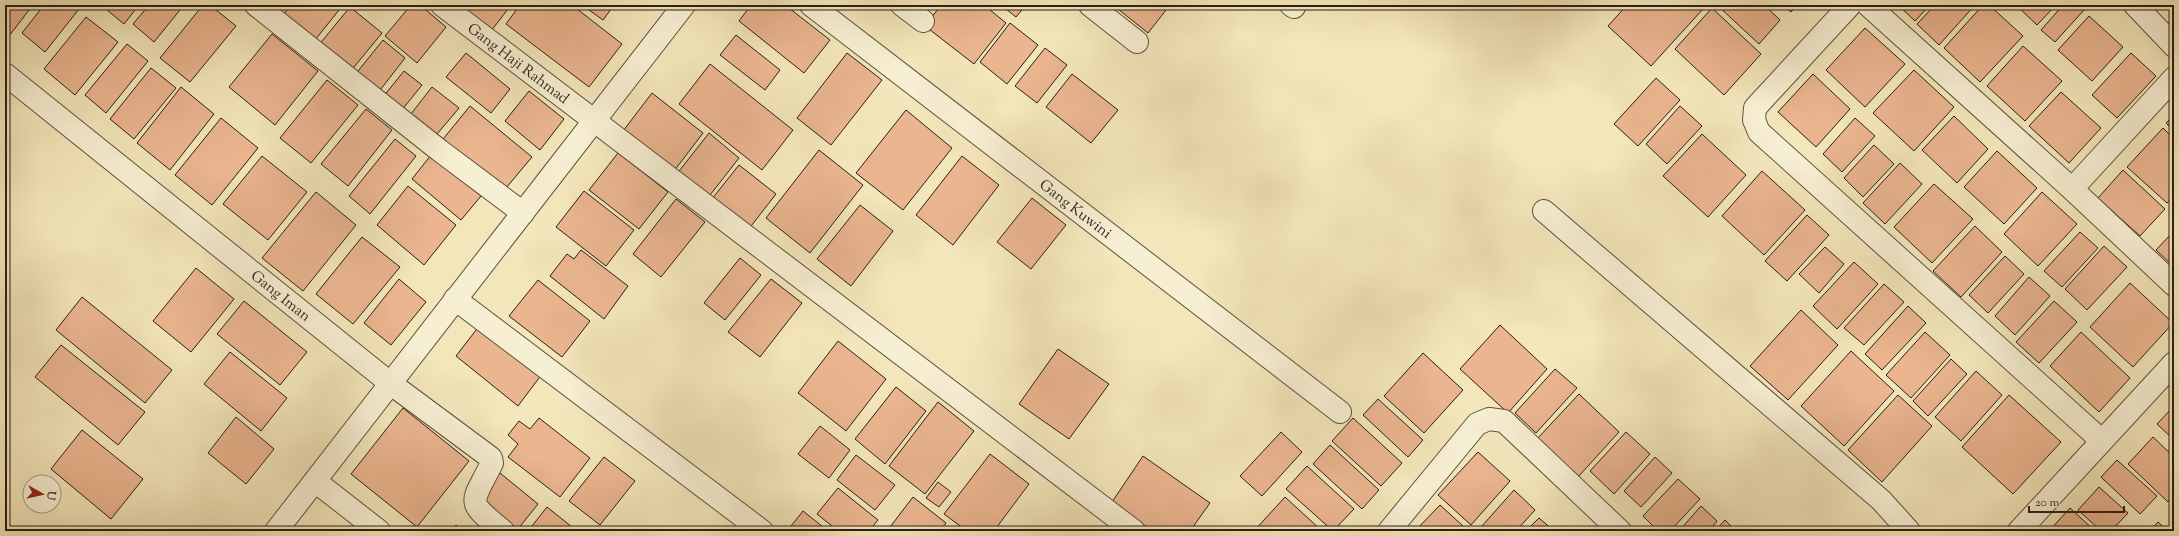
<svg xmlns="http://www.w3.org/2000/svg" width="2179" height="536" viewBox="0 0 2179 536" font-family="'Sorts Mill Goudy',serif">
  <style>
    .building { fill: #eab58f; stroke: #2b1f16 }
    .lines { fill: none; stroke-linecap: round; stroke-linejoin: round }
    .street-casing { stroke: #5d513f; stroke-width: 24 }
    .street { stroke: #f7efd2; stroke-width: 22 }
    .labels { text-anchor: middle; stroke-width: 3; stroke-linejoin: round; paint-order: stroke }
    .street-label { font-size: 15px; fill: #2b1f16; stroke: #f7efd2 }
  </style>
  <rect width="100%" height="100%" fill="#f3e6ba"/>
  <filter id="stains"><feTurbulence type="fractalNoise" baseFrequency=".005" numOctaves="4"/><feColorMatrix values="0 0 0 0 .2 0 0 0 0 .09 0 0 0 0 .02 0 0 0 .5 -.17"/></filter>
  <radialGradient id="worn" r=".72"><stop offset=".6" stop-color="#630" stop-opacity="0"/><stop offset="1" stop-color="#630" stop-opacity=".3"/></radialGradient>
  <g class="building">
    <polygon points="9,5 33,5 9,36 5,32 5,10"/>
    <polygon points="44,5 74,5 79,9 45,52 22,33"/>
    <polygon points="101,5 139,5 124,24"/>
    <polygon points="149,5 184,5 154,42 133,24"/>
    <polygon points="203,5 210,5 236,26 190,82 160,58"/>
    <polygon points="291,5 343,5 311,45 280,19"/>
    <polygon points="411,5 420,5 446,27 417,63 385,36"/>
    <polygon points="449,5 511,5 488,35"/>
    <polygon points="520,5 572,5 622,44 589,87 506,24"/>
    <polygon points="582,5 614,5 603,20"/>
    <polygon points="751,5 785,5 830,40 804,73 739,21"/>
    <polygon points="941,5 984,5 1006,23 974,64 925,26"/>
    <polygon points="1001,5 1026,5 1016,17"/>
    <polygon points="1113,5 1170,5 1148,33"/>
    <polygon points="1627,5 1699,5 1703,9 1651,66 1608,26"/>
    <polygon points="1717,5 1764,5 1780,20 1759,44"/>
    <polygon points="1783,5 1798,5 1791,12"/>
    <polygon points="1898,5 1930,5 1915,21"/>
    <polygon points="1935,5 1975,5 1939,45 1917,24"/>
    <polygon points="1983,5 1989,5 2023,36 1980,82 1944,48"/>
    <polygon points="2016,5 2056,5 2037,25"/>
    <polygon points="2063,5 2079,5 2084,10 2055,42 2041,30"/>
    <polygon points="350,7 382,33 350,72 318,46"/>
    <polygon points="1712,8 1761,54 1724,95 1675,49"/>
    <polygon points="2089,16 2123,47 2092,81 2058,50"/>
    <polygon points="86,17 118,42 75,95 44,69"/>
    <polygon points="1010,23 1038,45 1007,84 980,62"/>
    <polygon points="1865,28 1905,64 1865,107 1826,70"/>
    <polygon points="272,34 318,71 275,125 229,87"/>
    <polygon points="736,35 780,70 765,90 720,55"/>
    <polygon points="383,40 405,58 377,94 354,76"/>
    <polygon points="127,44 148,61 106,113 85,95"/>
    <polygon points="2023,46 2062,81 2025,121 1987,86"/>
    <polygon points="1045,48 1067,65 1037,103 1015,86"/>
    <polygon points="466,53 510,89 491,113 446,77"/>
    <polygon points="847,53 882,80 831,145 797,118"/>
    <polygon points="2131,53 2156,76 2117,118 2092,95"/>
    <polygon points="710,64 793,130 762,170 679,104"/>
    <polygon points="151,68 176,88 134,139 110,119"/>
    <polygon points="1914,70 1954,107 1914,151 1873,113"/>
    <polygon points="404,71 422,85 401,111 383,97"/>
    <polygon points="1072,74 1118,110 1091,143 1046,107"/>
    <polygon points="1813,74 1850,109 1816,147 1778,112"/>
    <polygon points="1656,78 1680,100 1638,146 1614,124"/>
    <polygon points="327,80 358,105 311,163 280,138"/>
    <polygon points="181,87 214,114 170,170 137,143"/>
    <polygon points="432,87 459,108 432,140 407,119"/>
    <polygon points="529,91 564,119 540,150 505,121"/>
    <polygon points="2061,92 2101,128 2069,163 2029,126"/>
    <polygon points="652,93 703,133 674,171 623,131"/>
    <polygon points="470,106 532,157 501,194 439,144"/>
    <polygon points="1680,106 1702,126 1667,164 1646,144"/>
    <polygon points="366,109 392,130 348,186 321,164"/>
    <polygon points="906,110 952,148 903,210 856,173"/>
    <polygon points="2174,115 2174,131 2166,123"/>
    <polygon points="1954,116 1988,149 1957,183 1922,150"/>
    <polygon points="221,118 258,148 212,205 175,175"/>
    <polygon points="1855,118 1875,136 1842,172 1823,154"/>
    <polygon points="2163,128 2174,139 2174,196 2167,203 2127,167"/>
    <polygon points="709,133 739,158 707,199 676,175"/>
    <polygon points="1702,134 1746,175 1708,217 1663,176"/>
    <polygon points="395,139 416,156 370,214 349,196"/>
    <polygon points="1874,145 1894,164 1863,197 1844,178"/>
    <polygon points="819,150 863,185 810,253 766,218"/>
    <polygon points="1997,151 2037,188 2004,224 1964,187"/>
    <polygon points="618,153 668,192 639,229 589,190"/>
    <polygon points="431,155 481,196 461,220 412,179"/>
    <polygon points="262,156 307,192 268,240 223,204"/>
    <polygon points="962,156 999,185 953,245 916,215"/>
    <polygon points="1900,163 1922,184 1885,224 1863,203"/>
    <polygon points="739,165 776,194 748,230 711,200"/>
    <polygon points="2123,170 2165,209 2140,236 2098,198"/>
    <polygon points="1762,171 1805,210 1764,255 1722,216"/>
    <polygon points="1934,184 1973,219 1932,263 1894,227"/>
    <polygon points="408,186 456,225 424,265 377,225"/>
    <polygon points="584,191 634,230 606,266 556,227"/>
    <polygon points="316,192 356,225 303,291 262,258"/>
    <polygon points="2042,192 2077,224 2038,266 2004,234"/>
    <polygon points="1032,198 1066,225 1031,269 997,242"/>
    <polygon points="676,199 705,222 661,277 633,254"/>
    <polygon points="860,205 893,231 851,286 817,259"/>
    <polygon points="1807,215 1829,235 1787,281 1765,261"/>
    <polygon points="1975,226 2002,252 1961,297 1933,271"/>
    <polygon points="2174,231 2174,267 2156,250"/>
    <polygon points="2080,232 2098,248 2062,287 2044,271"/>
    <polygon points="362,237 400,267 353,324 316,294"/>
    <polygon points="2104,246 2127,267 2087,310 2065,289"/>
    <polygon points="1825,247 1844,264 1819,293 1799,274"/>
    <polygon points="581,250 628,286 604,319 550,276 567,254 574,259"/>
    <polygon points="2005,256 2024,274 1988,313 1969,295"/>
    <polygon points="740,258 761,275 725,320 704,303"/>
    <polygon points="1854,262 1878,284 1837,329 1813,306"/>
    <polygon points="196,268 234,299 191,352 153,321"/>
    <polygon points="2029,277 2050,296 2015,335 1995,316"/>
    <polygon points="399,279 426,302 391,345 364,323"/>
    <polygon points="771,279 802,303 760,357 728,332"/>
    <polygon points="538,280 590,321 562,357 509,316"/>
    <polygon points="2130,283 2173,323 2133,367 2090,327"/>
    <polygon points="1884,284 1904,302 1864,345 1844,328"/>
    <polygon points="82,297 172,370 145,403 56,330"/>
    <polygon points="244,301 307,352 280,385 217,334"/>
    <polygon points="2054,301 2077,322 2039,363 2016,342"/>
    <polygon points="1908,306 1926,323 1882,370 1865,354"/>
    <polygon points="1801,310 1838,345 1788,400 1750,366"/>
    <polygon points="480,325 542,374 518,406 456,356"/>
    <polygon points="1500,325 1547,369 1508,413 1460,369"/>
    <polygon points="1925,332 1950,355 1911,398 1886,375"/>
    <polygon points="2081,332 2130,378 2099,412 2050,366"/>
    <polygon points="838,341 886,379 846,431 798,393"/>
    <polygon points="61,345 145,412 118,445 35,377"/>
    <polygon points="1058,349 1109,384 1069,439 1019,404"/>
    <polygon points="1851,351 1894,391 1844,446 1801,406"/>
    <polygon points="230,352 287,398 261,431 204,384"/>
    <polygon points="1423,353 1463,390 1424,433 1384,396"/>
    <polygon points="1951,359 1967,374 1928,416 1913,401"/>
    <polygon points="1555,369 1577,388 1536,433 1515,413"/>
    <polygon points="1976,371 2002,395 1961,441 1935,417"/>
    <polygon points="896,387 926,411 885,464 855,439"/>
    <polygon points="1579,394 1619,432 1578,477 1537,439"/>
    <polygon points="1898,395 1932,426 1882,482 1848,450"/>
    <polygon points="2009,395 2061,442 2013,494 1962,447"/>
    <polygon points="1378,399 1423,440 1408,457 1363,415"/>
    <polygon points="938,402 974,431 925,494 889,466"/>
    <polygon points="2174,406 2174,440 2157,424"/>
    <polygon points="403,408 469,461 417,527 351,474"/>
    <polygon points="236,417 274,449 246,484 208,453"/>
    <polygon points="539,418 590,458 560,497 508,457 518,444 508,435 519,421 530,429"/>
    <polygon points="1353,418 1402,463 1381,486 1332,441"/>
    <polygon points="820,426 850,450 829,478 798,454"/>
    <polygon points="82,430 143,479 111,519 51,469"/>
    <polygon points="1281,432 1302,452 1262,496 1240,476"/>
    <polygon points="1626,432 1650,454 1614,494 1590,471"/>
    <polygon points="2153,437 2174,457 2174,495 2168,502 2128,464"/>
    <polygon points="1330,445 1379,490 1362,509 1313,464"/>
    <polygon points="1478,452 1510,481 1471,525 1438,495"/>
    <polygon points="990,454 1029,484 994,531 967,531 944,514"/>
    <polygon points="856,455 895,485 875,510 837,480"/>
    <polygon points="1143,456 1210,503 1190,531 1152,531 1112,502"/>
    <polygon points="604,457 635,481 600,525 569,501"/>
    <polygon points="1655,457 1672,473 1641,507 1624,491"/>
    <polygon points="2117,460 2157,496 2140,514 2101,477"/>
    <polygon points="1307,466 1354,509 1333,531 1286,489"/>
    <polygon points="500,473 538,504 518,529 480,499"/>
    <polygon points="1678,479 1700,499 1670,531 1658,531 1643,516"/>
    <polygon points="938,482 951,492 939,507 926,498"/>
    <polygon points="2099,487 2128,513 2111,531 2101,531 2078,510"/>
    <polygon points="838,488 878,520 869,531 838,531 817,514"/>
    <polygon points="1514,490 1535,510 1516,531 1487,531 1482,526"/>
    <polygon points="913,497 946,523 940,531 895,531 890,527"/>
    <polygon points="1285,497 1322,531 1254,531"/>
    <polygon points="1440,505 1463,526 1458,531 1415,531"/>
    <polygon points="1701,506 1717,521 1709,531 1679,531"/>
    <polygon points="547,507 577,531 528,531"/>
    <polygon points="2070,508 2095,531 2049,531"/>
    <polygon points="803,511 828,531 787,531"/>
    <polygon points="1539,518 1554,531 1526,531"/>
    <polygon points="1725,520 1736,531 1715,531"/>
    <polygon points="2158,522 2168,531 2150,531"/>
    <polygon points="456,525 463,531 452,531"/>
  </g>
  <g class="lines">
    <g class="street-casing">
      <g id="street">
        <polyline points="256,5 439,150 523,213"/>
        <path id="s1" d="M442,5L1134,531"/>
        <path id="s2" d="M811,5L1340,412"/>
        <polyline points="902,5 923,21"/>
        <polyline points="1090,5 1137,42"/>
        <polyline points="1291,5 1294,7"/>
        <polyline points="1850,5 1755,108 1754,120 1759,132 2101,440"/>
        <polyline points="1868,5 2072,189 2174,285"/>
        <polyline points="2135,5 2174,46"/>
        <path id="s3" d="M5,74L390,383L491,458L492,463C471,505 465,500 503,531"/>
        <polyline points="2072,189 2174,78"/>
        <polyline points="1544,211 1881,500 1909,531"/>
        <polyline points="455,299 762,531"/>
        <polyline points="315,481 379,531"/>
        <polyline points="276,531 684,5"/>
        <polyline points="1389,531 1477,424 1489,419 1504,421 1620,531"/>
        <polyline points="2019,531 2174,363"/>
      </g>
    </g>
    <use href="#street" class="street"/>
  </g>
  <g class="labels">
    <g class="street-label">
      <text dy="5" stroke="none"><textPath href="#s1" startOffset="96">Gang Haji Rahmad</textPath></text>
      <text dy="5" stroke="none"><textPath href="#s2" startOffset="334">Gang Kuwini</textPath></text>
      <text dy="5" stroke="none"><textPath href="#s3" startOffset="354">Gang Iman</textPath></text>
    </g>
  </g>
  <rect width="2179" height="536" fill="none" stroke="#f3e6ba" stroke-width="20"/>
  <rect x="6" y="6" width="2167" height="524" fill="none" stroke="#2b1f16" stroke-width="2"/>
  <rect x="10" y="10" width="2159" height="516" fill="none" stroke="#2b1f16"/>
  <g transform="translate(42 494) rotate(98)"><circle r="19" fill="#f7efd2" stroke="#a59c87"/>
  <path d="M0-3L7 15L0 10L-7 15Z" fill="#8f2418"/>
  <text y="-6" font-size="11" font-weight="bold" text-anchor="middle" fill="#2b1f16">U</text>
  </g>
  <path d="M2029 506v6h95v-6" fill="none" stroke="#2b1f16" stroke-width="2"/>
  <text x="2035" y="506" font-size="12" fill="#2b1f16" stroke="#f7efd2" stroke-width="3" paint-order="stroke">20 m</text>
  <rect width="100%" height="100%" filter="url(#stains)"/>
  <rect width="100%" height="100%" fill="url(#worn)"/>
</svg>
